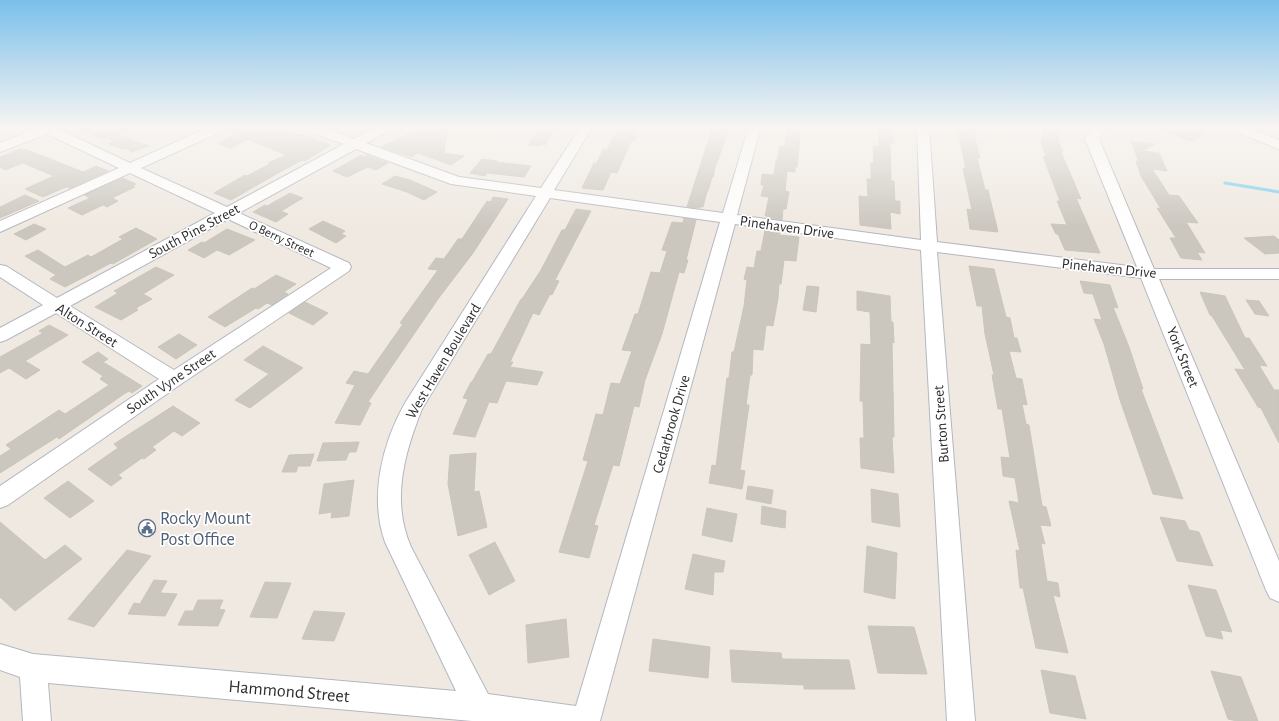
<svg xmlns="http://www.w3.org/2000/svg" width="1279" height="721" viewBox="0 0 1279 721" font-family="'Alegreya Sans',sans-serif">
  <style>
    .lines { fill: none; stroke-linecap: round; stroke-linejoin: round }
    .stream { stroke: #75cff0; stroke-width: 3 }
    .building { fill: #cbc7bf; stroke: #cbc5ba }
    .minor-casing { stroke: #b4b7c1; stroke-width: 2 }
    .minor { fill: #fff; fill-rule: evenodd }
    .labels { text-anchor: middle; stroke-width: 3.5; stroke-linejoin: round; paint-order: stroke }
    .far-street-label { font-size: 13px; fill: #2e2e2e; stroke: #fff }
    .street-label { font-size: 15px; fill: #2e2e2e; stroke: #fff }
    .near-service-label { font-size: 18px; fill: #4e5e75; stroke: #fff; text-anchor: start }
    .near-street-label { font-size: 18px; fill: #2e2e2e; stroke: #fff }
  </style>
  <rect width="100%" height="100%" fill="#efe9e1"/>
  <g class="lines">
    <polyline class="stream" points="1225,183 1279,192"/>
  </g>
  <g class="building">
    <polygon points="72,126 134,126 116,134 149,146 132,152 125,148 123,149 108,144 114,141 108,137 103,139"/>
    <polygon points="229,126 274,126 331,145 305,161 302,160 278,173 231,200 214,193 245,175 247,176 270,164 268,163 286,155 248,139 230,148 218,143 238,133 229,129"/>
    <polygon points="425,126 437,126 447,129 444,153 464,156 451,165 418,153 412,157 381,147"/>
    <polygon points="541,126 556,126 545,145 542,144 541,146 528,145"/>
    <polygon points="619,126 640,127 634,141 631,141 617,173 611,172 603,190 582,188 594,163 597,163 603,149 607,150"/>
    <polygon points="713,126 729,126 717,163 716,163 713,177 712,177 708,191 707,191 703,207 700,206 700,208 687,207"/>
    <polygon points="787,126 801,126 797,167 795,167 795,172 787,171 785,191 789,192 786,209 783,209 782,220 767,218 768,216 765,216 769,197 761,196 764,185 761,185 762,174 774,175 776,161 777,161 780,146 785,147"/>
    <polygon points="957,126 972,126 980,158 977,158 985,190 988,190 998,232 970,229 967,209 972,210 963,168 966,169"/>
    <polygon points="1045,126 1062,126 1058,140 1063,152 1061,152 1081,199 1076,198 1100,253 1065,250 1058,234 1056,234 1051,224 1067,225 1057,201 1060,201 1043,156 1046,157 1041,141"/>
    <polygon points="1154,126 1193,126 1209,133 1190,141"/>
    <polygon points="879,129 893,131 893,143 890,142 891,181 894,181 895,201 900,201 900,214 890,212 891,229 860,225 859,196 868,197 867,179 871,179 871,163 874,163 873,146 879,146"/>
    <polygon points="1131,141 1155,144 1143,151 1159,153 1167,171 1152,169 1169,195 1179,196 1198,223 1186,222 1205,253 1197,252 1202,260 1181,258 1170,238 1176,238 1157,208 1161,209 1141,176 1136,161 1139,162"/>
    <polygon points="20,149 25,149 83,172 96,166 108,171 70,188 66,187 43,197 25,189 54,176 23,163 5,170 0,167 0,157"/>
    <polygon points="361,155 364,157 367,155 388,163 376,170 368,167 347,177 333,171"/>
    <polygon points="482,159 497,161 496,162 531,166 524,177 487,173 485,176 470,173"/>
    <polygon points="395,176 410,180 437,192 424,200 407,192 382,184"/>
    <polygon points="123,178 136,184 132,186 135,187 112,198 118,201 107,207 103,205 82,215 68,208 90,198 84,195"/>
    <polygon points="290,193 303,198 281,211 288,214 276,222 253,212 265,205 267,206"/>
    <polygon points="25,195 39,201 0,218 0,207"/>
    <polygon points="493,197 508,199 473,253 438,299 390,369 368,402 371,403 360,425 335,423 355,385 346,383 354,371 368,374 403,324 400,323 438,270 428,269 436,258 444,259 458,239 462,239 487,201 491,202"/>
    <polygon points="576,209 591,211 555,280 559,281 552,295 550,294 539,315 533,313 510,362 513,362 510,367 543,372 537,385 506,381 497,403 489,402 475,437 453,434 468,399 463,398 471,382 472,382 488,354 491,354 521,299 522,299 541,270 562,230 565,230"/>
    <polygon points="684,218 696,220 686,260 688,260 684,273 679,272 662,334 645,380 639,407 634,406 619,466 613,465 594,525 598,526 589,558 559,552 588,461 583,460 596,414 603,415 611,383 620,384 632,351 622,350 635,314 638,314 651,272 660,273 667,251 662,250 672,222 683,223"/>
    <polygon points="323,221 345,231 341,234 346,236 336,243 309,229"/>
    <polygon points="34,224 46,229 26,240 14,234"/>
    <polygon points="136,228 157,239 113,264 111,263 65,287 50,279 56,275 25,256 38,250 65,267 88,255 91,257 123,239 119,237"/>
    <polygon points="227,229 255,240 229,255 217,250 204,258 188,250 202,242 204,243"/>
    <polygon points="765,230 780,232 779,235 799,237 796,261 784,260 781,284 779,284 778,298 773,326 766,325 763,350 753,349 752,375 750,375 746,405 749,405 740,470 745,471 742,489 709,483 712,465 716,466 727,378 729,378 732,352 734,352 744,306 747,280 744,279 747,267 754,268 757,251 761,251"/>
    <polygon points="1274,236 1279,240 1279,253 1265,254 1244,238"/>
    <polygon points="969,266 994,269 1006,317 1010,318 1014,338 1017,338 1021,352 1009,351 1016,378 1022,379 1027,405 1022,404 1026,424 1029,425 1042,506 1046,507 1051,526 1040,525 1045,544 1041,543 1047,581 1058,583 1060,597 1053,595 1068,653 1036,648 1023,588 1020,588 1016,550 1020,551 1009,501 1019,503 1015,478 1003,476 1001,457 1010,458 1002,409 998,409 992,375 994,375 985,334 982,306 977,306"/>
    <polygon points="156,267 174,275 143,294 152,299 136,308 138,310 121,320 95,307 118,293 114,291"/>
    <polygon points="276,275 296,284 284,292 288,294 272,305 267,303 258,309 256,308 225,327 208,317 252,288 254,289"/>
    <polygon points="1080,281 1110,285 1118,308 1113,307 1129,347 1143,389 1141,389 1183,499 1153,494 1120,400 1104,344 1094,319 1102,320 1093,294 1084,293"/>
    <polygon points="807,286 819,287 816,312 803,310"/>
    <polygon points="857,291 890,296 891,322 893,322 894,343 892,342 894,437 892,437 894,473 861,468 860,438 864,438 863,401 860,401 861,344 871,345 870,312 857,310"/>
    <polygon points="1200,292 1225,296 1245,338 1249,338 1267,366 1259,365 1274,390 1279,390 1279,443 1261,408 1258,407 1235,369 1245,370 1212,316 1210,315"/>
    <polygon points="1246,300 1259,301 1269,316 1255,314"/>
    <polygon points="305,302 328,313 313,325 289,313"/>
    <polygon points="49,325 68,335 25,361 40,370 26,379 9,368 0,373 0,357 43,333 39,331"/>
    <polygon points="179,334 197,345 176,359 158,347"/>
    <polygon points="263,346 303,368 250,408 235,400 269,374 244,360"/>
    <polygon points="98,352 108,359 103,362 142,386 132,393 129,391 124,394 59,439 57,437 0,473 0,456 11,449 6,445 59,410 65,414 109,385 100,379 103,376 82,362"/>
    <polygon points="173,406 200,423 182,436 174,431 152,447 156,450 144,459 142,458 118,475 122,478 111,486 88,469 118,448 114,444"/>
    <polygon points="359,442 356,452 349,452 346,460 317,461 323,443"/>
    <polygon points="476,453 474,492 479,491 487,527 458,536 448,484 450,455"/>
    <polygon points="314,454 310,466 298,466 296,472 282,472 289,455"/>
    <polygon points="354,480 349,516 331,518 332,512 319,514 324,484"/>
    <polygon points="68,481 94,501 70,518 44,498"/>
    <polygon points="748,486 773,490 771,504 746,499"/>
    <polygon points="871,489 898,494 900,527 872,522"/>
    <polygon points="762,506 786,511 785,528 761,524"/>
    <polygon points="707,508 737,514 732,542 702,535"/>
    <polygon points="1160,517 1185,521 1189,530 1199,532 1213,566 1177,561"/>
    <polygon points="0,522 45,560 65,545 82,559 15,611 0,597"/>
    <polygon points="495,542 515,581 489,595 469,555"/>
    <polygon points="867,546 897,553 895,599 864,592"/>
    <polygon points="127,550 151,556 94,627 68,619"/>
    <polygon points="693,554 725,561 723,572 714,572 713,595 685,589"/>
    <polygon points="154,580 167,581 160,593 177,594 165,616 128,614 134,603 140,604"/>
    <polygon points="265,582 291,583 277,618 250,617"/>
    <polygon points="1188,585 1216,590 1232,632 1220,630 1223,639 1206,636"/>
    <polygon points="198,600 223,600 219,609 225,610 218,626 178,625 185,611 193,611"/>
    <polygon points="314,611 345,613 334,641 302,639"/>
    <polygon points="566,619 569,657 528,663 526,625"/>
    <polygon points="868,626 914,627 927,674 878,673"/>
    <polygon points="653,639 710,647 708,678 649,671"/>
    <polygon points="730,650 781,653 782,659 849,660 855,689 804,689 804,685 732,682"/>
    <polygon points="1041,670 1075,676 1086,719 1050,713"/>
    <polygon points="1211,671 1241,677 1258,721 1237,721 1228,719"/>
  </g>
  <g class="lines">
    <g class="minor-casing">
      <g id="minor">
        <path d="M42,126H60L58,129L130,163L211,126H228L227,129L141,168L227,207L344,144L301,129L300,126H318L354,139L378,126H394L393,129L366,143L459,177L541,188L581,126H593L554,190L723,213L749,126H761L737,215L921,240L917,126H929L937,242L1137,267L1085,139L1093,126H1106L1099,139L1154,269H1279V279H1159L1279,561V602L1270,598L1266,590L1141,278L937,252L975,721H947L921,250L735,224L600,721H472L48,683L51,721H23L20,677L0,670V644L33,654L456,691L385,542C369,497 382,444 405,403L536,196L451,184L356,149L239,213L349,263L351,267L349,271L181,384L8,505L0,508V486L159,379L56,313L6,340L0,342V328L43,305L0,277V265L6,266L57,298L215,213L130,173L0,232V221L119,168L47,134L0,152V143ZM550,198L720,222L576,706L488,694L411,547C391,501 404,454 422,409ZM228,219L331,268L174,370L70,306Z"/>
        <polygon points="1228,126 1245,126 1279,140 1279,149 1229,129"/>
      </g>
    </g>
    <use href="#minor" class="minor"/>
  </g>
  <linearGradient id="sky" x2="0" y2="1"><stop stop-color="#7abfeb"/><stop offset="0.56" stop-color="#f8f5f2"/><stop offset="1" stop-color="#f8f5f2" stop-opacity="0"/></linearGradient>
  <rect width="1279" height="227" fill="url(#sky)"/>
  <defs>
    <g id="civic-ring" transform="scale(0.9)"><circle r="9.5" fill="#fff" stroke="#5c6f8a" stroke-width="1.5"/><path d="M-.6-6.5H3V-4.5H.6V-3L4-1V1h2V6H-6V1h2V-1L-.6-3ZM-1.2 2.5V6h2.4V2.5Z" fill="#5c6f8a"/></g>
  </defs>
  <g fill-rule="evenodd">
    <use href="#civic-ring" x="147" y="528"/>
  </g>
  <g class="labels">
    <g class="far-street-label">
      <text transform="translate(282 238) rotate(25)" y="5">O Berry Street</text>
    </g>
    <g class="street-label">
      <text transform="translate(787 227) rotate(8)" y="5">Pinehaven Drive</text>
      <text transform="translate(194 231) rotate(-28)" y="5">South Pine Street</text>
      <text transform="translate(1109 268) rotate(6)" y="5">Pinehaven Drive</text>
      <text transform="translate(87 325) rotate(32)" y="5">Alton Street</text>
      <text transform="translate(1183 357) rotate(68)" y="5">York Street</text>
      <text transform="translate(443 361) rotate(-59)" y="5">West Haven Boulevard</text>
      <text transform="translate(171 381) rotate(-34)" y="5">South Vyne Street</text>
      <text transform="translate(671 424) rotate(-74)" y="5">Cedarbrook Drive</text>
      <text transform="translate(941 424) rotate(-94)" y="5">Burton Street</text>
    </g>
    <g class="near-service-label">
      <text x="160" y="524">Rocky Mount<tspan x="160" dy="21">Post Office</tspan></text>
    </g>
    <g class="near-street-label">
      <text transform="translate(289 691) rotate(5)" y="6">Hammond Street</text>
    </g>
  </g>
</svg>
